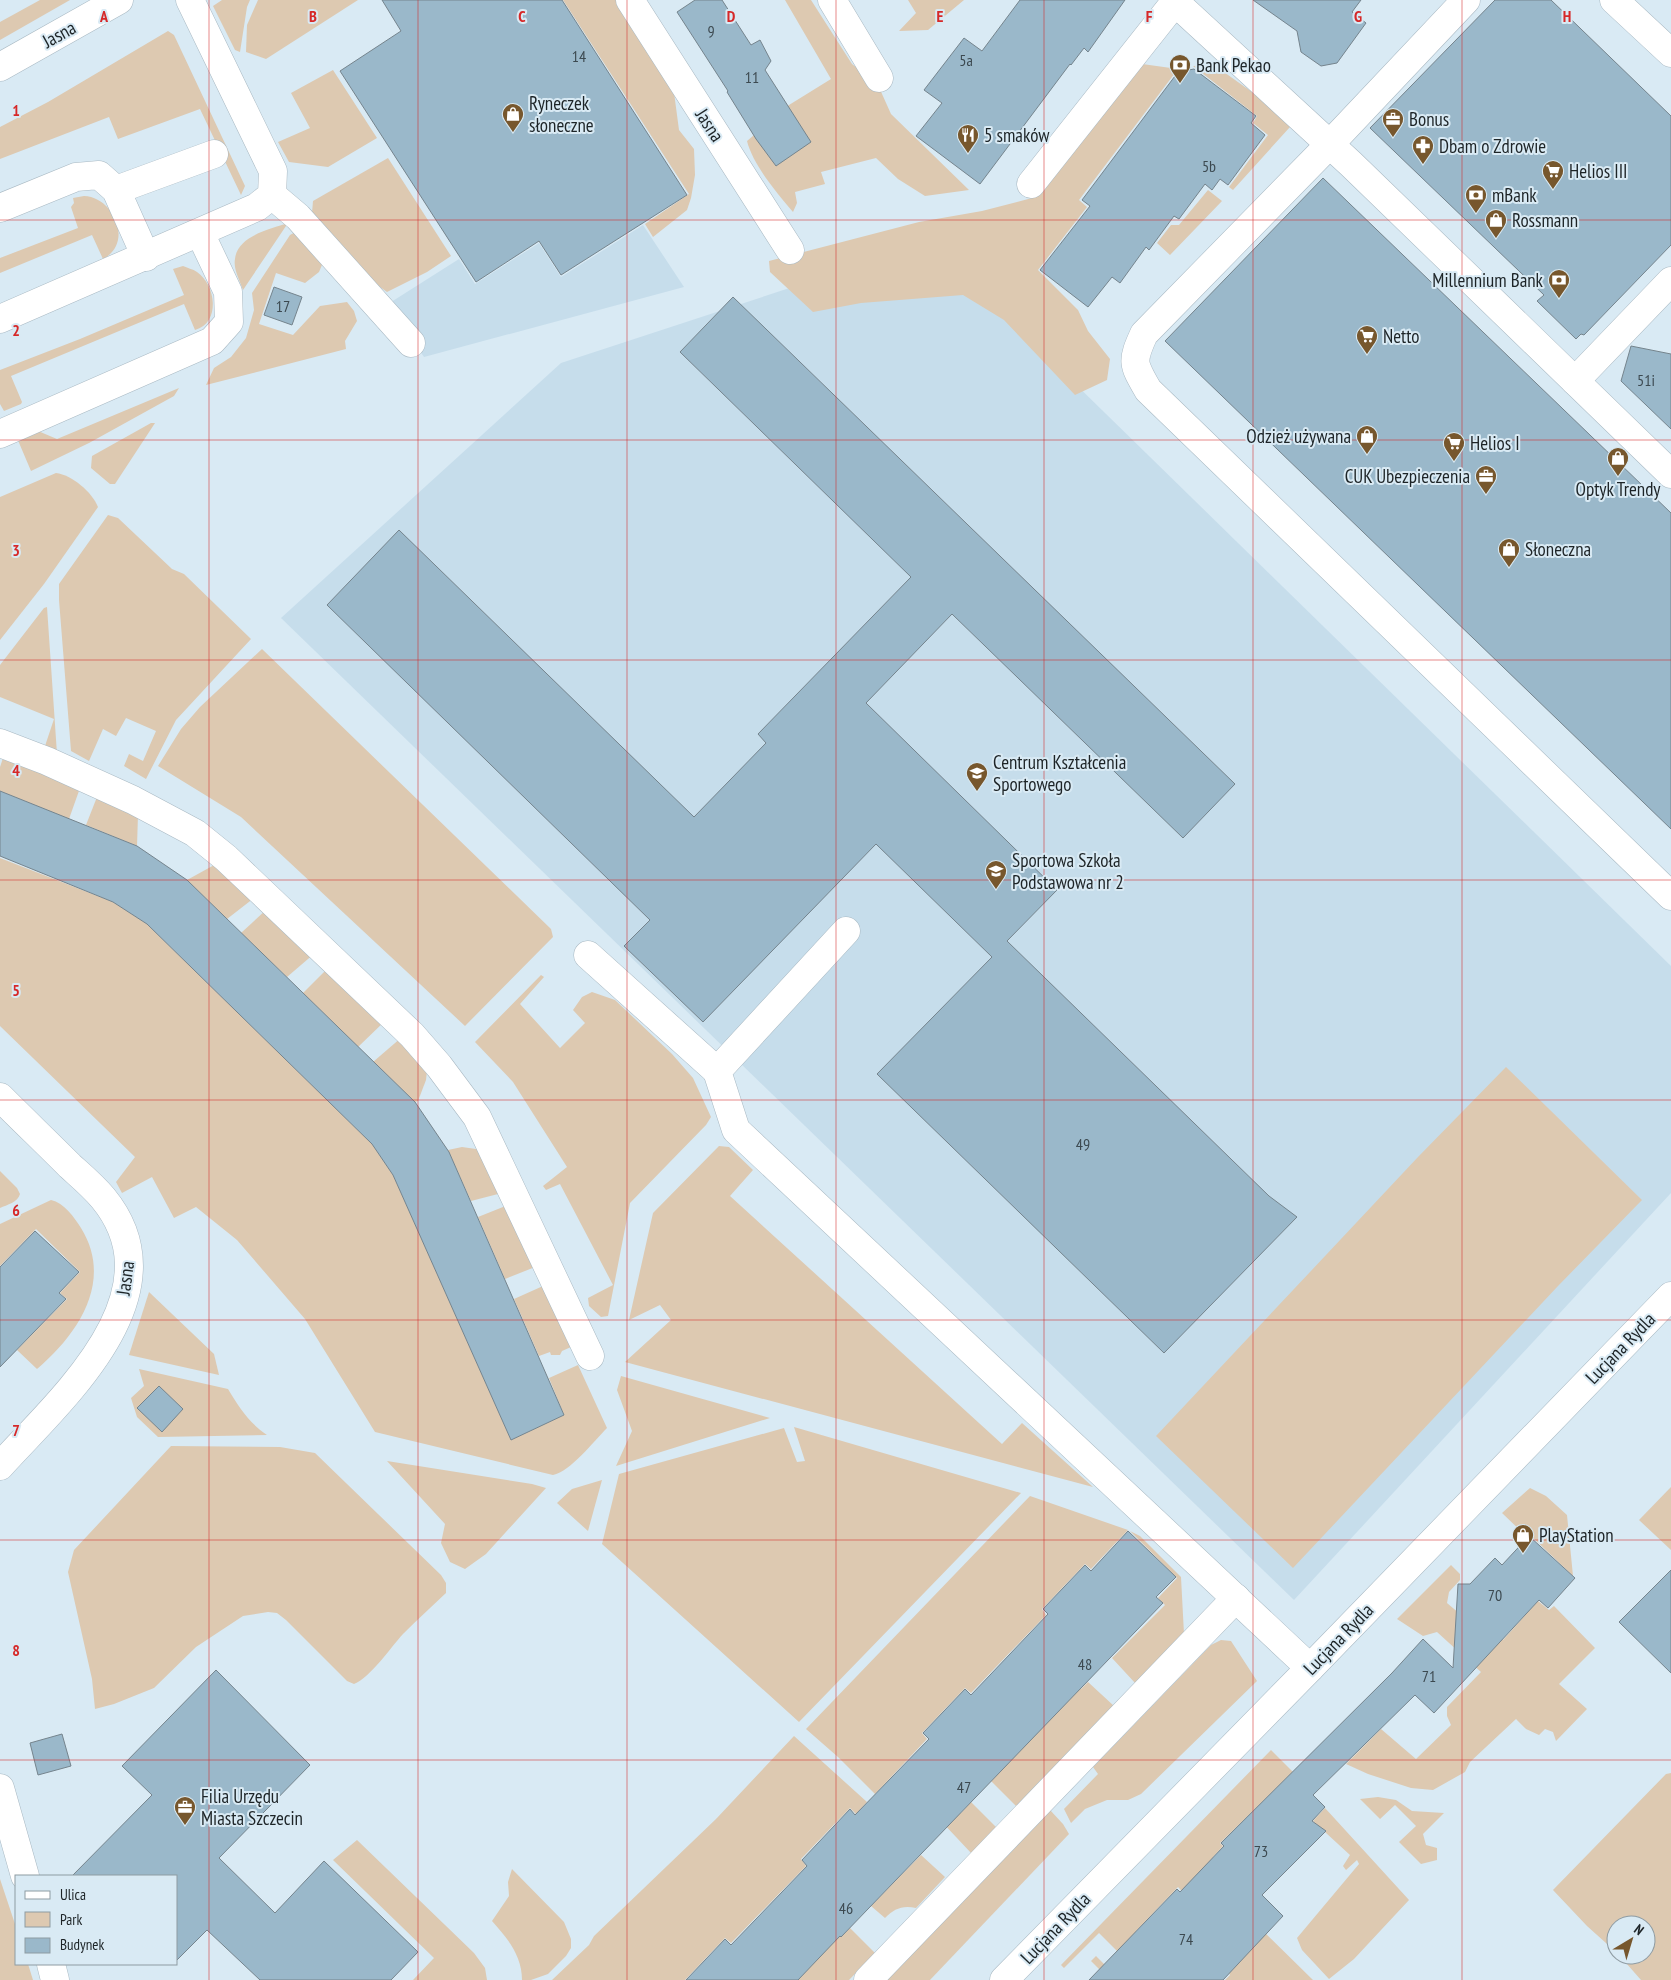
<svg xmlns="http://www.w3.org/2000/svg" width="1671" height="1980" viewBox="0 0 1671 1980" font-family="'PT Sans Narrow',sans-serif">
  <style>
    .built { fill: #c6ddeb }
    .green { fill: #ddc9b1 }
    .building { fill: #9ab8ca; stroke: #75848d }
    .lines { fill: none; stroke-linecap: round; stroke-linejoin: round }
    .pedestrian-casing { stroke: #a9b9c3; stroke-width: 29 }
    .minor-casing { stroke: #a9b9c3; stroke-width: 29 }
    .pedestrian { stroke: #fff; stroke-width: 28 }
    .minor { stroke: #fff; stroke-width: 28 }
    .grid { fill: none; stroke: #d62828; stroke-width: 1; stroke-opacity: 0.55 }
    .labels { text-anchor: middle; stroke-width: 4; stroke-linejoin: round; paint-order: stroke }
    .number-label { font-size: 16px; fill: #3c4950 }
    .street-label { font-size: 19px; fill: #1d2427; stroke: #d9eaf4 }
    .poi-label { font-size: 19px; fill: #1d2427; stroke: #d9eaf4; text-anchor: start }
    .grid-label { font-size: 16px; text-anchor: middle; font-weight: bold; fill: #d62828; stroke: #d9eaf4; stroke-width: 4; stroke-linejoin: round; paint-order: stroke }
  </style>
  <rect width="100%" height="100%" fill="#d9eaf4"/>
  <g class="built">
    <polygon points="643,225 684,287 424,357 388,304 459,259 475,284 539,243 561,277"/>
    <polygon points="930,242 1671,966 1671,1193 1294,1600 281,618 561,363"/>
  </g>
  <g class="green">
    <polygon points="40,0 70,0 0,40 0,22"/>
    <polygon points="222,0 250,0 247,7 240,52 235,50 213,6"/>
    <polygon points="258,0 358,0 266,59 246,52 247,25"/>
    <polygon points="563,0 620,0 673,85 679,130 694,149 695,175 691,198 687,210 653,237 645,224 689,194"/>
    <path d="M785,0H811L852,64L878,85L891,114L969,190L925,196L898,179L876,158L821,172L825,184L795,192L797,203L793,212C777,193 753,165 747,141L789,105L831,79Z"/>
    <polygon points="908,0 964,0 928,30 899,31 916,13"/>
    <polygon points="168,31 174,35 245,186 241,195 200,109 118,139 109,117 0,159 0,127 48,102"/>
    <polygon points="1135,63 1178,69 1079,200 1087,207 1038,270 1078,310 1088,331 1110,359 1107,380 1075,395 1004,320 963,295 861,303 813,312 770,272 769,261 919,222 982,211 1032,198"/>
    <polygon points="1214,65 1290,119 1290,127 1233,190 1229,187 1268,135 1253,123 1257,116 1193,66"/>
    <polygon points="333,70 377,138 328,167 289,162 278,142 310,128 291,93"/>
    <polygon points="388,158 451,256 427,272 387,292 365,276 312,213 313,201"/>
    <polygon points="1208,190 1222,201 1170,255 1157,243 1171,225 1179,225"/>
    <path d="M84,196C114,197 134,243 103,259L92,235L0,273V258L78,228L71,207L74,203L73,198Z"/>
    <path d="M288,223L243,290C240,281 233,269 235,259C237,236 270,229 288,223Z"/>
    <polygon points="299,230 324,260 319,272 305,283 276,273 259,324 293,335 320,306 347,302 354,311 357,321 345,341 346,349 206,385 214,368 231,357 246,338 254,310 252,293 290,235"/>
    <path d="M183,266C187,268 193,269 197,272C216,285 221,323 195,330L184,304L11,376L22,402L21,404L4,411L0,404V370L80,339L184,295L173,269Z"/>
    <polygon points="179,388 174,396 89,443 31,471 17,438 38,431 57,439"/>
    <polygon points="151,423 155,423 115,484 110,484 91,468 92,456"/>
    <path d="M56,473C72,475 92,492 98,507L44,584L0,640V497Z"/>
    <polygon points="108,515 118,518 172,569 184,574 251,639 176,720 146,779 124,766 129,754 143,761 156,731 126,718 116,736 103,729 89,761 71,751 59,600 59,584"/>
    <polygon points="47,607 57,754 44,749 54,719 0,697 0,665 44,608"/>
    <polygon points="262,649 551,929 553,937 465,1026 241,817 158,766 181,729 200,707"/>
    <polygon points="3,758 80,788 69,819 0,791 0,767"/>
    <polygon points="97,797 138,815 137,846 86,825"/>
    <path d="M0,858L113,902L147,924L372,1144L393,1175L511,1440L564,1415L549,1378L578,1365L607,1428C593,1442 571,1471 553,1475L375,1432L305,1319L237,1240L196,1207L174,1218L152,1177L122,1193L116,1182L135,1157L0,1026Z"/>
    <polygon points="216,864 254,898 227,919 187,880"/>
    <polygon points="267,909 315,953 287,977 241,933"/>
    <polygon points="330,966 386,1020 358,1047 303,993"/>
    <polygon points="541,975 544,977 520,1004 560,1048 585,1023 573,1010 582,997 592,992 615,1000 672,1054 693,1078 711,1117 706,1125 630,1203 608,1316 601,1317 589,1306 588,1298 613,1285 560,1184 546,1190 543,1186 567,1167 513,1082 475,1042"/>
    <polygon points="402,1037 427,1071 426,1080 418,1101 415,1102 373,1062"/>
    <polygon points="1506,1067 1642,1200 1558,1286 1293,1568 1156,1436 1418,1157"/>
    <polygon points="719,1146 729,1147 753,1170 730,1196 1002,1444 1022,1423 1093,1487 625,1362 671,1320 660,1305 629,1320 653,1213"/>
    <polygon points="462,1147 483,1150 502,1190 498,1194 471,1201 448,1150"/>
    <path d="M0,1171L17,1188L20,1194C18,1202 7,1205 0,1208Z"/>
    <path d="M51,1200C64,1203 74,1217 81,1228C114,1281 78,1334 37,1369L17,1350L67,1299L60,1293L80,1272L36,1229L0,1266V1224Z"/>
    <polygon points="508,1205 535,1267 505,1279 478,1217"/>
    <polygon points="543,1286 571,1347 562,1351 560,1355 551,1355 550,1352 539,1356 514,1299"/>
    <polygon points="149,1292 214,1354 219,1375 129,1355"/>
    <path d="M139,1369L228,1389C239,1407 249,1423 267,1435L158,1437L137,1417L131,1398L144,1386Z"/>
    <polygon points="621,1376 770,1418 616,1466 632,1431 617,1390"/>
    <polygon points="794,1427 1021,1493 799,1722 602,1544 619,1474 784,1428 797,1462 805,1461"/>
    <path d="M171,1446L280,1447L315,1453L441,1575L446,1583V1593C432,1606 417,1620 403,1634C390,1648 371,1677 354,1684L347,1681L286,1620L277,1613L268,1612L243,1616L196,1647L154,1688L114,1704L95,1709L92,1679L68,1572L74,1550Z"/>
    <polygon points="387,1461 532,1484 546,1488 486,1554 465,1569 450,1562 441,1543 445,1524"/>
    <polygon points="602,1480 588,1531 557,1503 572,1489"/>
    <polygon points="1671,1487 1671,1550 1639,1520"/>
    <polygon points="1530,1488 1546,1496 1567,1515 1573,1576 1529,1534 1526,1536 1502,1513"/>
    <polygon points="1030,1496 1128,1530 1091,1569 1085,1564 1042,1609 1046,1615 971,1693 965,1688 922,1733 927,1739 875,1794 838,1757 806,1729"/>
    <polygon points="1130,1531 1140,1536 1181,1577 1184,1634 1136,1684 1112,1658 1165,1605 1158,1598 1177,1578"/>
    <polygon points="1451,1565 1460,1574 1460,1580 1449,1592 1447,1603 1480,1631 1503,1640 1538,1601 1549,1610 1554,1606 1595,1648 1559,1684 1587,1709 1556,1741 1553,1732 1545,1729 1539,1735 1526,1729 1516,1719 1470,1762 1465,1772 1433,1790 1411,1788 1368,1774 1346,1764 1381,1729 1416,1759 1451,1725 1447,1716 1447,1707 1481,1672 1437,1632 1423,1636 1397,1619"/>
    <polygon points="1221,1640 1231,1641 1257,1681 1141,1794 1128,1800 1107,1800 1085,1809 1071,1823 1064,1809 1098,1774 1093,1767 1211,1645"/>
    <polygon points="1088,1682 1114,1706 1017,1807 991,1781 1042,1728 1075,1683 1081,1689"/>
    <polygon points="794,1736 867,1802 856,1814 850,1808 801,1859 806,1866 731,1943 725,1938 685,1980 552,1980 589,1945 594,1936 716,1819"/>
    <polygon points="1271,1750 1293,1772 1220,1843 1223,1846 1213,1857 1257,1901 1260,1928 1313,1980 1225,1980 1230,1975 1195,1905 1178,1887 1136,1931 1187,1980 1099,1969 1091,1961 1096,1956 1107,1967 1120,1954 1099,1933 1064,1968 1061,1965"/>
    <polygon points="1671,1773 1671,1980 1641,1980 1619,1955 1646,1955 1646,1925 1616,1925 1616,1952 1587,1926 1553,1890 1666,1774"/>
    <polygon points="1378,1797 1396,1800 1412,1811 1444,1813 1423,1834 1426,1845 1437,1848 1437,1860 1421,1864 1399,1842 1416,1826 1395,1805 1380,1819 1360,1799"/>
    <polygon points="971,1802 997,1828 972,1854 941,1821 954,1807 961,1813"/>
    <polygon points="1325,1808 1409,1900 1354,1959 1329,1979 1302,1950 1297,1938 1359,1864 1357,1860 1346,1870 1343,1866 1350,1855 1313,1821"/>
    <polygon points="1050,1810 1063,1824 1069,1834 930,1980 885,1980"/>
    <polygon points="357,1840 474,1953 485,1968 487,1980 413,1980 434,1958 333,1860"/>
    <path d="M921,1855L945,1877L916,1908C902,1905 894,1909 885,1918L871,1906Z"/>
    <path d="M512,1869L564,1922L571,1939V1948L566,1956L548,1974L531,1980H522C522,1955 507,1938 492,1921L509,1896L508,1882Z"/>
    <polygon points="0,1879 16,1927 16,1964 28,1964 33,1980 0,1980"/>
    <polygon points="850,1928 875,1953 849,1980 798,1980 803,1975 797,1969 834,1930 841,1937"/>
  </g>
  <g class="building">
    <polygon points="382,0 562,0 687,195 561,275 539,241 476,282 340,71 401,31"/>
    <polygon points="695,0 722,0 751,45 760,40 771,61 765,70 811,142 776,166 756,139 727,92 728,91 677,12"/>
    <polygon points="1020,0 1125,0 1088,52 1084,48 1071,65 1070,64 980,184 916,136 942,103 924,90 964,38 982,51"/>
    <polygon points="1253,0 1361,0 1352,12 1366,23 1337,63 1321,66 1301,52 1297,31"/>
    <polygon points="1495,0 1551,0 1671,116 1671,245 1584,335 1581,334 1576,339 1537,301 1544,295 1370,128"/>
    <polygon points="1194,69 1256,116 1251,123 1265,135 1228,185 1220,179 1212,190 1205,184 1179,219 1174,216 1149,250 1146,247 1120,283 1112,277 1088,307 1040,270 1090,206 1082,200 1178,72"/>
    <polygon points="1323,178 1671,513 1671,829 1165,341"/>
    <polygon points="274,287 302,297 292,325 264,315"/>
    <polygon points="733,297 1235,784 1183,838 952,614 866,703 1057,890 1007,941 1269,1196 1297,1217 1164,1353 877,1074 992,957 876,844 703,1022 624,946 650,920 327,605 399,530 694,817 766,743 758,734 911,577 680,352"/>
    <polygon points="1631,346 1671,354 1671,429 1621,381"/>
    <polygon points="0,791 137,846 187,880 415,1102 449,1152 564,1415 511,1440 393,1175 372,1144 147,924 113,902 0,856"/>
    <polygon points="35,1231 79,1272 59,1293 66,1299 0,1367 0,1267"/>
    <polygon points="159,1386 183,1409 162,1432 137,1408"/>
    <polygon points="1128,1531 1176,1577 1156,1597 1163,1603 841,1937 840,1936 798,1980 686,1980 725,1939 731,1945 807,1866 802,1860 850,1809 855,1815 929,1739 923,1733 965,1689 971,1695 1048,1614 1043,1609 1085,1565 1091,1571"/>
    <polygon points="1529,1536 1575,1578 1548,1608 1539,1600 1434,1713 1415,1695 1313,1795 1325,1807 1312,1821 1326,1831 1262,1895 1283,1916 1223,1980 1089,1980 1177,1889 1180,1892 1224,1846 1221,1843 1392,1673 1423,1639 1453,1668 1458,1584 1470,1584 1495,1558 1502,1565"/>
    <polygon points="1671,1570 1671,1673 1619,1622"/>
    <polygon points="216,1670 310,1765 219,1858 275,1913 324,1861 418,1952 391,1980 260,1980 207,1930 176,1961 176,1876 72,1876 152,1795 122,1766"/>
    <polygon points="62,1734 71,1766 38,1775 30,1743"/>
  </g>
  <g class="lines">
    <g class="pedestrian-casing">
      <g id="pedestrian">
        <polyline points="1031,184 1175,2 1351,164 1671,474"/>
        <polyline points="1575,381 1671,281"/>
      </g>
    </g>
    <g class="minor-casing">
      <g id="minor">
        <polyline points="630,0 790,250"/>
        <polyline points="832,0 879,78"/>
        <path d="M1466,0L1330,144L1144,334C1131,362 1133,364 1148,390L1671,896"/>
        <polyline points="1614,0 1671,53"/>
        <polyline points="0,67 119,0"/>
        <polyline points="116,190 214,154"/>
        <polyline points="272,195 298,217 411,343"/>
        <polyline points="0,208 76,177 99,175 116,190 146,257"/>
        <polyline points="0,319 257,207 272,195 273,171 190,0"/>
        <polyline points="0,434 212,341 229,322 228,292 200,233"/>
        <polyline points="0,743 47,761 133,800 195,833 226,858 412,1035 439,1066 477,1117 590,1356"/>
        <polyline points="846,931 717,1071 736,1130 1310,1668"/>
        <polyline points="588,955 717,1071"/>
        <path d="M0,1097C23,1120 47,1143 70,1166C81,1176 93,1186 103,1198C182,1294 61,1399 0,1466"/>
        <polyline points="0,1788 25,1876"/>
        <polyline points="51,1964 55,1980"/>
        <polyline points="868,1980 1236,1598"/>
        <polyline points="1004,1980 1310,1668 1671,1296"/>
      </g>
    </g>
    <use href="#pedestrian" class="pedestrian"/>
    <use href="#minor" class="minor"/>
  </g>
  <path class="grid" d="M209,0V1980M418,0V1980M627,0V1980M836,0V1980M1044,0V1980M1253,0V1980M1462,0V1980M0,220H1671M0,440H1671M0,660H1671M0,880H1671M0,1100H1671M0,1320H1671M0,1540H1671M0,1760H1671"/>
  <defs>
    <g id="bank-pin" transform="scale(1.125)"><path d="M0 17L-7.5 6A9.5 9.5 0 1 1 7.5 6Z" fill="#77572d" stroke="#d9eaf4"/><path d="M-6-4H6V4H-6ZM0-2.3a2.3 2.3 0 1 0 0 4.6a2.3 2.3 0 1 0 0-4.6Z" fill="#fff"/></g>
    <g id="shop-pin" transform="scale(1.125)"><path d="M0 17L-7.5 6A9.5 9.5 0 1 1 7.5 6Z" fill="#77572d" stroke="#d9eaf4"/><path d="M-5-2.5h2.3a2.7 3.5 0 0 1 5.4 0H5L5.5 6h-11ZM-1.5-2.5h3a1.5 2.3 0 0 0-3 0Z" fill="#fff"/></g>
    <g id="office-pin" transform="scale(1.125)"><path d="M0 17L-7.5 6A9.5 9.5 0 1 1 7.5 6Z" fill="#77572d" stroke="#d9eaf4"/><path d="M-6-3h4V-5.5h4V-3h4V5H-6ZM-1-4.5V-3h2v-1.5ZM-6 0V1H6V0Z" fill="#fff"/></g>
    <g id="restaurant-pin" transform="scale(1.125)"><path d="M0 17L-7.5 6A9.5 9.5 0 1 1 7.5 6Z" fill="#77572d" stroke="#d9eaf4"/><path d="M-5-6h1v4h1v-4h1v4h1v-4h1v5L-1.5 .5V6h-2V.5L-5-1ZM5-6V6H3V1.5H1.5Q1.5-4 5-6Z" fill="#fff"/></g>
    <g id="pharmacy-pin" transform="scale(1.125)"><path d="M0 17L-7.5 6A9.5 9.5 0 1 1 7.5 6Z" fill="#77572d" stroke="#d9eaf4"/><path d="M-2-6h4v4h4v4h-4v4h-4v-4h-4v-4h4Z" fill="#fff"/></g>
    <g id="supermarket-pin" transform="scale(1.125)"><path d="M0 17L-7.5 6A9.5 9.5 0 1 1 7.5 6Z" fill="#77572d" stroke="#d9eaf4"/><path d="M-6-5.5h2.5l.6 2H6L4.5 2H-2.5L-4.4-4H-6ZM-1.5 3.2a1.3 1.3 0 1 0 .1 0ZM3 3.2a1.3 1.3 0 1 0 .1 0Z" fill="#fff"/></g>
    <g id="school-pin" transform="scale(1.125)"><path d="M0 17L-7.5 6A9.5 9.5 0 1 1 7.5 6Z" fill="#77572d" stroke="#d9eaf4"/><path d="M0-5L7-2L0 1L-7-2ZM-4 1L0 2.5L4 1V4Q0 6-4 4Z" fill="#fff"/></g>
  </defs>
  <g fill-rule="evenodd">
    <use href="#bank-pin" x="1180" y="65"/>
    <use href="#shop-pin" x="513" y="114"/>
    <use href="#office-pin" x="1393" y="119"/>
    <use href="#restaurant-pin" x="968" y="135"/>
    <use href="#pharmacy-pin" x="1423" y="146"/>
    <use href="#supermarket-pin" x="1553" y="171"/>
    <use href="#bank-pin" x="1476" y="195"/>
    <use href="#shop-pin" x="1496" y="220"/>
    <use href="#bank-pin" x="1559" y="280"/>
    <use href="#supermarket-pin" x="1367" y="336"/>
    <use href="#shop-pin" x="1367" y="436"/>
    <use href="#supermarket-pin" x="1454" y="443"/>
    <use href="#shop-pin" x="1618" y="458"/>
    <use href="#office-pin" x="1486" y="476"/>
    <use href="#shop-pin" x="1509" y="549"/>
    <use href="#school-pin" x="977" y="773"/>
    <use href="#school-pin" x="996" y="871"/>
    <use href="#shop-pin" x="1523" y="1535"/>
    <use href="#office-pin" x="185" y="1807"/>
  </g>
  <g class="labels">
    <g class="number-label">
      <text x="711" y="37">9</text>
      <text x="579" y="62">14</text>
      <text x="966" y="66">5a</text>
      <text x="752" y="83">11</text>
      <text x="1209" y="172">5b</text>
      <text x="283" y="312">17</text>
      <text x="1646" y="386">51i</text>
      <text x="1083" y="1150">49</text>
      <text x="1495" y="1601">70</text>
      <text x="1085" y="1670">48</text>
      <text x="1429" y="1682">71</text>
      <text x="964" y="1793">47</text>
      <text x="1261" y="1857">73</text>
      <text x="846" y="1914">46</text>
      <text x="1186" y="1945">74</text>
    </g>
    <g class="street-label">
      <text transform="translate(59 34) rotate(-29)" y="7">Jasna</text>
      <text transform="translate(710 125) rotate(57)" y="7">Jasna</text>
      <text transform="translate(125 1278) rotate(-82)" y="7">Jasna</text>
      <text transform="translate(1620 1348) rotate(-46)" y="7">Lucjana Rydla</text>
      <text transform="translate(1338 1639) rotate(-46)" y="7">Lucjana Rydla</text>
      <text transform="translate(1055 1928) rotate(-46)" y="7">Lucjana Rydla</text>
    </g>
    <g class="poi-label">
      <text x="1196" y="72">Bank Pekao</text>
      <text x="529" y="110">Ryneczek<tspan x="529" dy="22">słoneczne</tspan></text>
      <text x="1409" y="126">Bonus</text>
      <text x="984" y="142">5 smaków</text>
      <text x="1439" y="153">Dbam o Zdrowie</text>
      <text x="1569" y="178">Helios III</text>
      <text x="1492" y="202">mBank</text>
      <text x="1512" y="227">Rossmann</text>
      <text x="1543" y="287" text-anchor="end">Millennium Bank</text>
      <text x="1383" y="343">Netto</text>
      <text x="1351" y="443" text-anchor="end">Odzież używana</text>
      <text x="1470" y="450">Helios I</text>
      <text x="1470" y="483" text-anchor="end">CUK Ubezpieczenia</text>
      <text x="1618" y="496" text-anchor="middle">Optyk Trendy</text>
      <text x="1525" y="556">Słoneczna</text>
      <text x="993" y="769">Centrum Kształcenia<tspan x="993" dy="22">Sportowego</tspan></text>
      <text x="1012" y="867">Sportowa Szkoła<tspan x="1012" dy="22">Podstawowa nr 2</tspan></text>
      <text x="1539" y="1542">PlayStation</text>
      <text x="201" y="1803">Filia Urzędu<tspan x="201" dy="22">Miasta Szczecin</tspan></text>
    </g>
  </g>
  <g class="grid-label">
    <text x="104" y="22">A</text>
    <text x="313" y="22">B</text>
    <text x="522" y="22">C</text>
    <text x="731" y="22">D</text>
    <text x="940" y="22">E</text>
    <text x="1149" y="22">F</text>
    <text x="1358" y="22">G</text>
    <text x="1567" y="22">H</text>
    <text x="16" y="116">1</text>
    <text x="16" y="336">2</text>
    <text x="16" y="556">3</text>
    <text x="16" y="776">4</text>
    <text x="16" y="996">5</text>
    <text x="16" y="1216">6</text>
    <text x="16" y="1436">7</text>
    <text x="16" y="1656">8</text>
  </g>
  <rect x="15" y="1875" width="162" height="90" fill="#d9eaf4" stroke="#8e9ba2"/>
  <rect x="25" y="1891" width="25" height="8" fill="#ffffff" stroke="#8e9ba2"/>
  <text x="60" y="1900" font-size="15" fill="#1d2427">Ulica</text>
  <rect x="25" y="1912" width="25" height="15" fill="#ddc9b1" stroke="#8e9ba2"/>
  <text x="60" y="1925" font-size="15" fill="#1d2427">Park</text>
  <rect x="25" y="1938" width="25" height="15" fill="#9ab8ca" stroke="#8e9ba2"/>
  <text x="60" y="1950" font-size="15" fill="#1d2427">Budynek</text>
  <g transform="translate(1631 1940) rotate(38)"><circle r="24" fill="#d9eaf4" stroke="#8e9ba2"/>
  <path d="M0-4L9 19L0 12L-9 19Z" fill="#77572d"/>
  <text y="-8" font-size="14" font-weight="bold" text-anchor="middle" fill="#1d2427">N</text>
  </g>
</svg>
